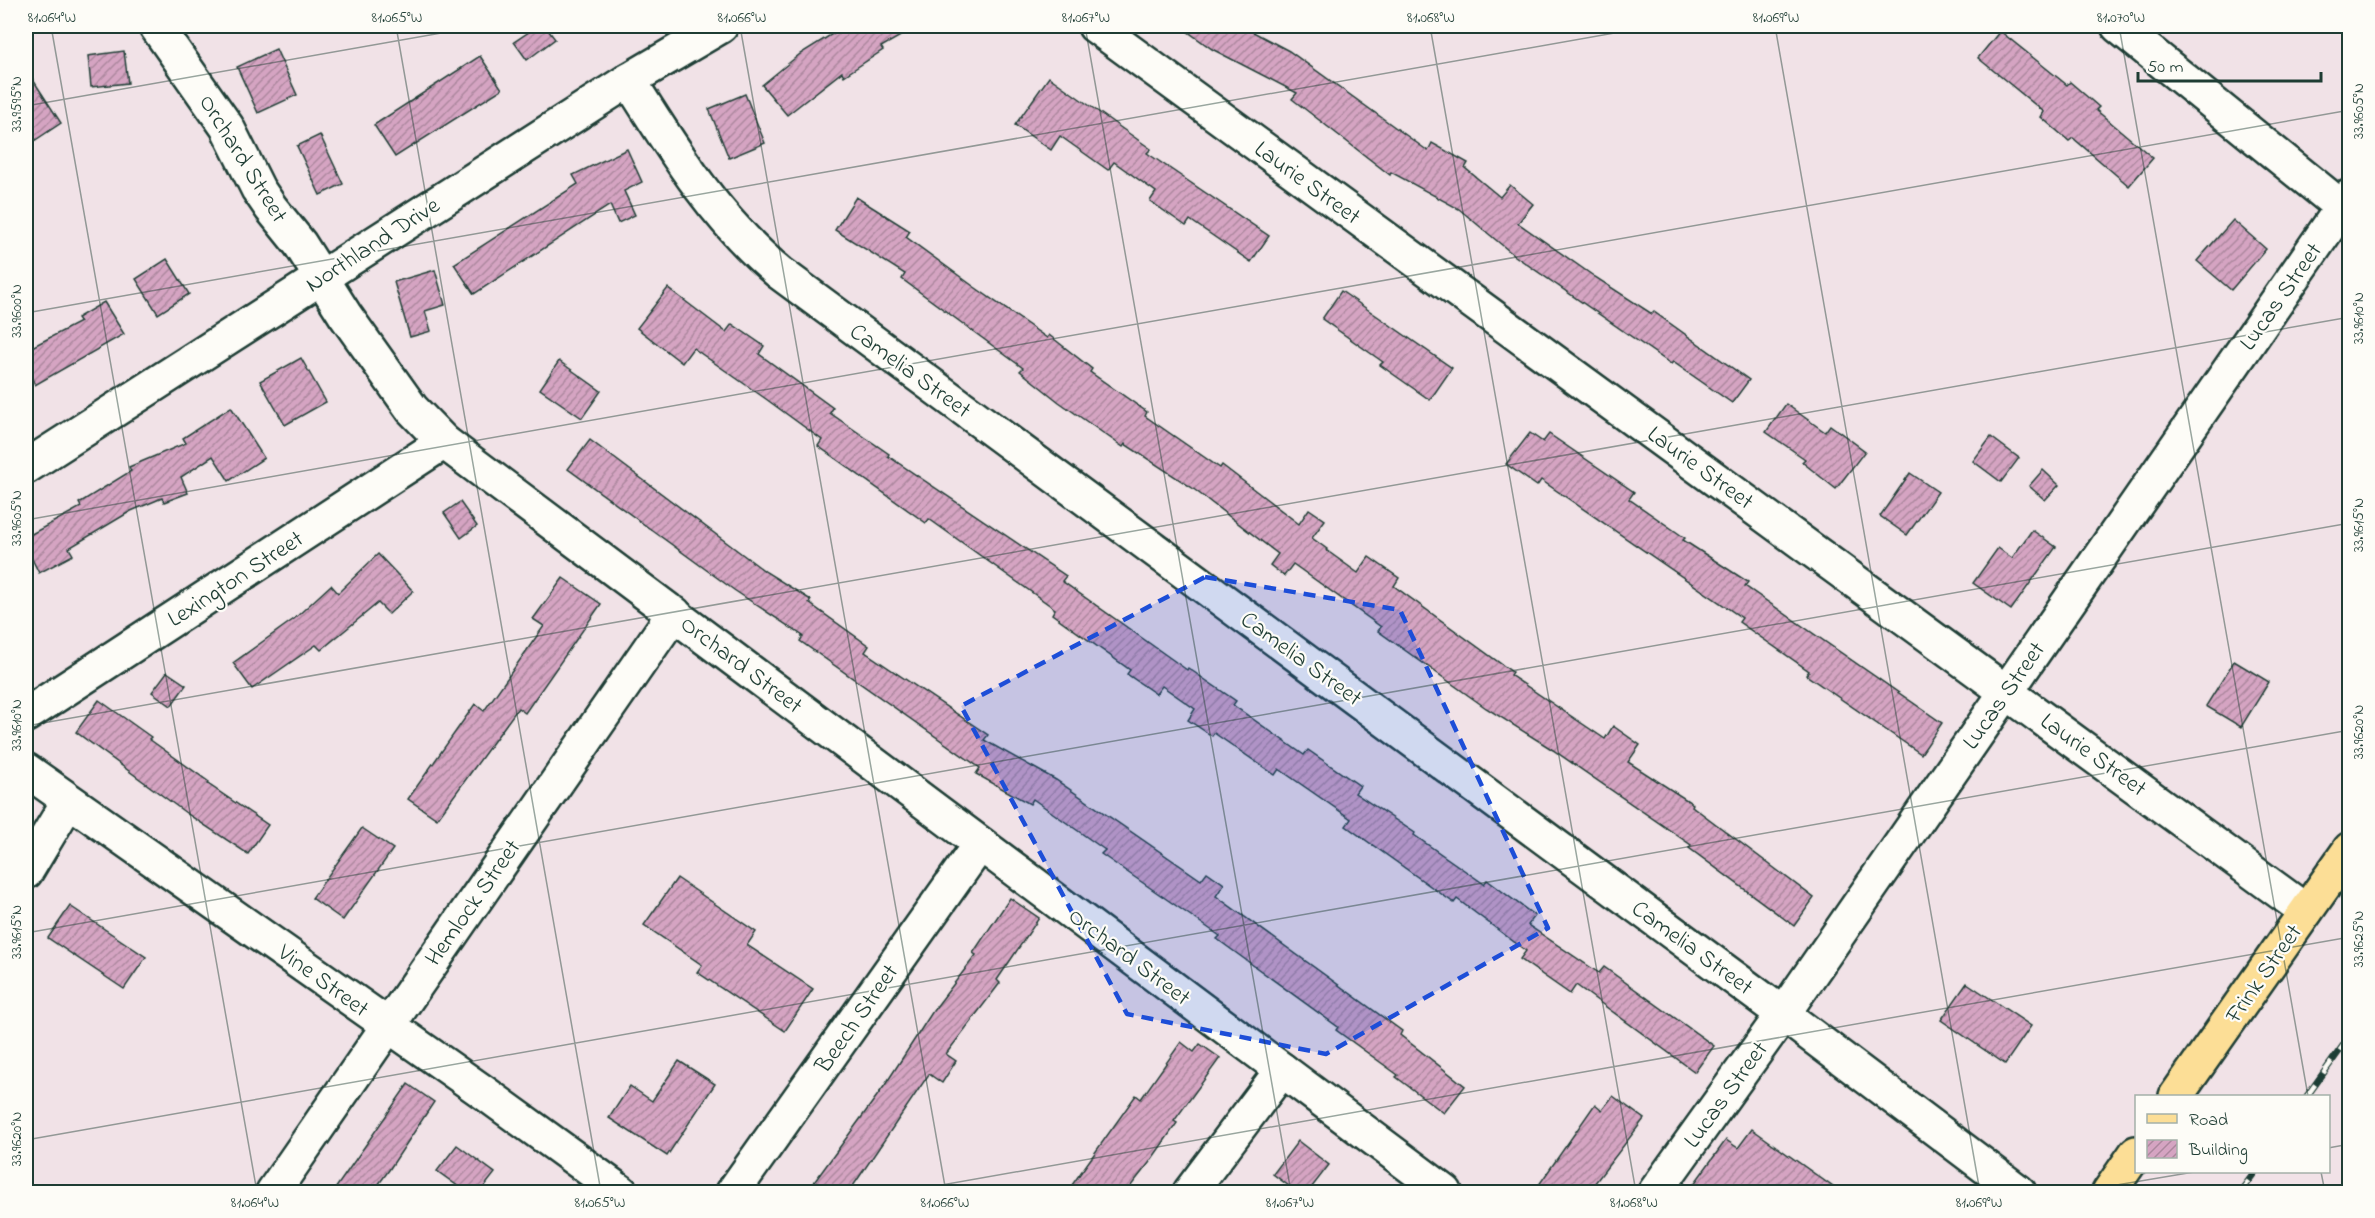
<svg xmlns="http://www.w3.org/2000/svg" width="2375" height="1218" viewBox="0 0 2375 1218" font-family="'Indie Flower',sans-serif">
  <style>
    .building { fill: url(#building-hatch); stroke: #1f3d34; stroke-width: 1.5 }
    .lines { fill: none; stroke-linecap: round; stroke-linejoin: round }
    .minor-casing { stroke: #1f3d34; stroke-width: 38 }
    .major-casing { stroke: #1f3d34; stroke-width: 38 }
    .minor { stroke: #fdfcf7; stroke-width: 33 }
    .major { stroke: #fcde96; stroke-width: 33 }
    .rail-casing { stroke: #1f3d34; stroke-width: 7 }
    .rail { stroke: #fdfcf7; stroke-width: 4.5; stroke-dasharray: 14; stroke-linecap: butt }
    .marked { fill: #1d4ed8; fill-opacity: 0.2; stroke: #1d4ed8; stroke-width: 4.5; stroke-dasharray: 12 8; stroke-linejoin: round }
    .ticks { fill: none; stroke: #1f3d34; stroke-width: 1.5; stroke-opacity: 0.45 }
    .labels { text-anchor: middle; stroke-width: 4.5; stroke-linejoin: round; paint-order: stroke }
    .street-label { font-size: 24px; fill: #1f3d34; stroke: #fdfcf7 }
    .neatline { fill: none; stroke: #1f3d34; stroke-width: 2 }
    .ticks-label { font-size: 15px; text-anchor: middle; fill: #1f3d34 }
  </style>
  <defs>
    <pattern id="building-hatch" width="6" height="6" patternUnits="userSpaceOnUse" patternTransform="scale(1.5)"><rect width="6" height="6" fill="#d5a4c2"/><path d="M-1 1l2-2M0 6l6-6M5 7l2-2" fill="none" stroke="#ac879e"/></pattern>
  </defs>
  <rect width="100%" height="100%" fill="#f1e2e7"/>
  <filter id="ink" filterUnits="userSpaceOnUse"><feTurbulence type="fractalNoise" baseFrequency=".0167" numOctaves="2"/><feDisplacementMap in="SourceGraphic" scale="12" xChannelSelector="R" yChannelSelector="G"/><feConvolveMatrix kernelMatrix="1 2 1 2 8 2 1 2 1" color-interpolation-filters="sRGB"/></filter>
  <g filter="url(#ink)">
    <g class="building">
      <polygon points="538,26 545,26 555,39 527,60 514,42"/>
      <polygon points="845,26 918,26 881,47 883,50 844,76 842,72 787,115 762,85 800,54"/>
      <polygon points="1180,26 1242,26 1289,51 1428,151 1432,143 1468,163 1465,168 1500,197 1510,185 1533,204 1518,223 1595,277 1652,314 1654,312 1749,380 1732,403 1673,362 1671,364 1515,256 1459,209 1391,172 1390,175 1292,99 1297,93 1212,49"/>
      <polygon points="2000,31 2067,85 2070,82 2099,107 2096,110 2153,158 2129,186 2073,138 2069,141 2041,117 2044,112 1978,58"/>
      <polygon points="276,49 297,95 258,113 237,67"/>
      <polygon points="124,51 128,83 91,87 88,56"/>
      <polygon points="480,56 502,89 395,157 374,125"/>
      <polygon points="26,69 61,123 34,141 26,128"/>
      <polygon points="1049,77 1151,149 1147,153 1269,236 1251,262 1190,220 1186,226 1150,201 1156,192 1114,162 1108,170 1060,136 1051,150 1015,125"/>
      <polygon points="745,94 765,143 729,158 709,109"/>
      <polygon points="320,135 343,184 320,195 297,146"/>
      <polygon points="627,149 642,182 624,191 635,215 618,223 610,205 474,294 454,264 578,184 573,175"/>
      <polygon points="856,197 910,231 906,237 973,286 1047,338 1049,335 1092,369 1090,372 1147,412 1145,416 1220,468 1222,465 1299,524 1309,509 1325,520 1312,538 1327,549 1326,550 1358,573 1369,557 1399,578 1394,586 1512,672 1510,675 1605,739 1613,726 1640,745 1628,762 1693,804 1692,806 1814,898 1794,926 1689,848 1691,845 1553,750 1486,708 1378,631 1381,627 1293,564 1284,576 1270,565 1278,554 1191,487 1125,444 1123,447 1059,402 1020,371 1023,368 902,279 905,274 835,230"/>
      <polygon points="2233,220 2266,249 2231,290 2197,261"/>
      <polygon points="167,259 189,294 158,314 136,279"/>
      <polygon points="435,270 445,305 425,311 431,331 410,337 394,282"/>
      <polygon points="668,288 726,332 732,324 764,346 759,354 833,408 830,413 889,454 888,456 1066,576 1062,581 1187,670 1188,668 1236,701 1233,705 1304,755 1308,750 1360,786 1355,793 1415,833 1414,835 1484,884 1487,880 1535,916 1528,925 1599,973 1604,967 1714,1046 1695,1072 1576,985 1570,994 1520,959 1526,951 1457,899 1454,903 1346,826 1351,819 1279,769 1275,775 1214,733 1212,736 1188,720 1195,709 1162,686 1156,694 1127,674 1130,670 1052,614 1055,609 929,519 926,523 818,446 822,440 766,399 693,348 682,363 637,328"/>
      <polygon points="1341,291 1452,368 1430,400 1380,365 1383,362 1322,319"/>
      <polygon points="104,302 124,334 35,385 26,366 26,350 80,322 77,318"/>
      <polygon points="301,358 326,402 285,425 260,381"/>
      <polygon points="559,361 601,391 582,418 540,389"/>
      <polygon points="1786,404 1825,432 1830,425 1865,451 1836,489 1802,462 1805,459 1766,432"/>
      <polygon points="231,407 264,458 229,481 213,456 181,477 188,493 164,502 162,498 131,511 69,548 73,555 39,573 26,547 26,537 81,507 79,503 131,471 129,467 186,443 183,438"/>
      <polygon points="1530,433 1543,442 1549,434 1634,492 1629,499 1685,538 1683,540 1748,582 1745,586 1942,723 1921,754 1806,675 1809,671 1739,622 1742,618 1541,480 1537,486 1506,464"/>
      <polygon points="1991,437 2019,458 2001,482 1973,461"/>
      <polygon points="590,440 766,572 811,600 809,603 869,646 865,652 988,735 984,740 1056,780 1201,880 1207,872 1224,884 1216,896 1402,1031 1400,1035 1465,1086 1444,1113 1396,1077 1398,1075 1336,1030 1338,1027 1217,939 1220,936 1101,854 1105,850 1033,799 1030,804 976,774 980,768 800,641 803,636 734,590 568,469"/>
      <polygon points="2043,470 2059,485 2045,500 2029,486"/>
      <polygon points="1910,473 1938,492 1907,535 1880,516"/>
      <polygon points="460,502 477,526 461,538 444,513"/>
      <polygon points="2032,530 2056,547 2011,610 1973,583 1998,548 2012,558"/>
      <polygon points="378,554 413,591 389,614 378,603 321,650 316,645 252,689 233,663 294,619 331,585 338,593"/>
      <polygon points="563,578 601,604 525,713 518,708 437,819 408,799 475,704 484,711 544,626 533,619"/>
      <polygon points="2234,661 2269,682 2241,727 2206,706"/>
      <polygon points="167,672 186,685 171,706 152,692"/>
      <polygon points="99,700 151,737 149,739 209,782 208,784 268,825 248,854 186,813 76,732"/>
      <polygon points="362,828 393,849 343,920 312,898"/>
      <polygon points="677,878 756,932 747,945 813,989 785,1031 697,972 702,965 644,925"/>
      <polygon points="1010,898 1039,918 997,980 1000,983 946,1054 956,1061 942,1083 929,1074 849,1192 807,1192 885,1085 933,1011 976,955 973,953"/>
      <polygon points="70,906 146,957 124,989 48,938"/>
      <polygon points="1967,983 2031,1026 2005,1064 1941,1020"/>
      <polygon points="1181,1042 1194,1052 1200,1044 1220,1058 1174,1121 1177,1123 1149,1163 1126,1192 1067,1192 1136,1095 1141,1099"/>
      <polygon points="679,1061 715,1084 667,1156 609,1118 630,1086 652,1101"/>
      <polygon points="408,1084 434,1102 389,1170 373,1192 333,1192"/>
      <polygon points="1613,1096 1644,1119 1588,1192 1534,1192 1595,1104 1602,1110"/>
      <polygon points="1752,1129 1840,1192 1688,1192 1726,1140 1738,1148"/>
      <polygon points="1298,1141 1329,1165 1308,1192 1297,1192 1273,1174"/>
      <polygon points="457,1145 495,1173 480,1192 466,1192 437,1171"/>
    </g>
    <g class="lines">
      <g class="minor-casing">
        <g id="minor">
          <polyline points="156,26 227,127 258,189 271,208 300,244 345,315 412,409 444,442 1445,1192"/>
          <polyline points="1095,26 2306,911"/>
          <polyline points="2118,26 2350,214"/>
          <path d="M629,80C673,150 716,220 780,273L1783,1014L2019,1192"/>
          <polyline points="26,467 629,80 721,26"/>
          <polyline points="26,715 444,442"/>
          <polyline points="26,770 486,1094 621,1192"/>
          <polyline points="26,872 68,802"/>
          <polyline points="273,1192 674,613"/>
          <polyline points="733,1192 980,844"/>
          <polyline points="1190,1192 1282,1070"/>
          <polyline points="1655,1192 1783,1014 2350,196"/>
        </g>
      </g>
      <g class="major-casing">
        <g id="major">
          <polyline points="2176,1096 2350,849"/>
          <polyline points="2109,1192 2136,1153"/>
        </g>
      </g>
      <use href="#minor" class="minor"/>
      <use href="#major" class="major"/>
      <g class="rail-casing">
        <g id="rail">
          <polyline points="2307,1096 2350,1036"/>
          <polyline points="2240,1192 2255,1172"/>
        </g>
      </g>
      <use href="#rail" class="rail"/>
    </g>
  </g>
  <path class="marked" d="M1205,577L1400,610L1548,928L1326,1054L1127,1014L961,706Z"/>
  <path class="ticks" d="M51,26L257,1192M396,26L601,1192M740,26L946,1192M1085,26L1291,1192M1430,26L1636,1192M1775,26L1980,1192M2119,26L2308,1096M26,106L481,26M26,313L1654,26M26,520L2350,110M26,726L2350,317M26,933L2350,523M26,1140L2350,730M2328,1148L2350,1144M2321,1172L2325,1192M902,1192L2350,937M2075,1192L2194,1172"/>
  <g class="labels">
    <g class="street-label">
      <text transform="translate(244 158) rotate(58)" y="8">Orchard Street</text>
      <text transform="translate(1308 182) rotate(36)" y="8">Laurie Street</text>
      <text transform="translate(372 244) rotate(-33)" y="8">Northland Drive</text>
      <text transform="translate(2280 296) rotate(-55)" y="8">Lucas Street</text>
      <text transform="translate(911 370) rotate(36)" y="8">Camelia Street</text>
      <text transform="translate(1701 467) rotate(36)" y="8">Laurie Street</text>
      <text transform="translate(235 578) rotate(-33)" y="8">Lexington Street</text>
      <text transform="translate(1302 658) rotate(36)" y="8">Camelia Street</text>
      <text transform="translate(742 664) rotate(37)" y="8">Orchard Street</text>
      <text transform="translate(2003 695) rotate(-55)" y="8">Lucas Street</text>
      <text transform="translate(2094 754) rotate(36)" y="8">Laurie Street</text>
      <text transform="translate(472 902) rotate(-55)" y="8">Hemlock Street</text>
      <text transform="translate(1693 947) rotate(36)" y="8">Camelia Street</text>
      <text transform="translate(1130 956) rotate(37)" y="8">Orchard Street</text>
      <text transform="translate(2263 973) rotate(-55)" y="8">Frink Street</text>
      <text transform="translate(324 980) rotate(36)" y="8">Vine Street</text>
      <text transform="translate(856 1018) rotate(-55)" y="8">Beech Street</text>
      <text transform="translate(1725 1094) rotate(-54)" y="8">Lucas Street</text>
    </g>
  </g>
  <rect width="2375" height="1218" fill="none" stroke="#fdfcf7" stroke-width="66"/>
  <rect x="2135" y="1095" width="195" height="78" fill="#fdfcf7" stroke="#a4b0a9" stroke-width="1.5"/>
  <rect x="2147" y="1114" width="30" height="9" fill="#fcde96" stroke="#a4b0a9" stroke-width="1.5"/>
  <text x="2189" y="1125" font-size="18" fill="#1f3d34">Road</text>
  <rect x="2147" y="1140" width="30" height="18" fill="url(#building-hatch)" stroke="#a4b0a9" stroke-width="1.5"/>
  <text x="2189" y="1155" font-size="18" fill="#1f3d34">Building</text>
  <path d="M2138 72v9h183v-9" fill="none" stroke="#1f3d34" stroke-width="3"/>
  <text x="2147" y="72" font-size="18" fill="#1f3d34" stroke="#fdfcf7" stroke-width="4.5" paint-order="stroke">50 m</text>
  <rect x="33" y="33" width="2309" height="1152" class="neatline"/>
  <g class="ticks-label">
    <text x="52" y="22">81.064°W</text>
    <text x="397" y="22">81.065°W</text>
    <text x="742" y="22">81.066°W</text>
    <text x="1086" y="22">81.067°W</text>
    <text x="1431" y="22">81.068°W</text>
    <text x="1776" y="22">81.069°W</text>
    <text x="2121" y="22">81.070°W</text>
    <text transform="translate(16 104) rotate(-90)" y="5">33.9595°N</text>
    <text transform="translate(2358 111) rotate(-90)" y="5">33.9605°N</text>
    <text transform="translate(16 311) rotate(-90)" y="5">33.9600°N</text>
    <text transform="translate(2358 318) rotate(-90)" y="5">33.9610°N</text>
    <text transform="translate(16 518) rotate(-90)" y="5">33.9605°N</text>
    <text transform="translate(2358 525) rotate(-90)" y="5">33.9615°N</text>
    <text transform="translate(16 725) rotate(-90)" y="5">33.9610°N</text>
    <text transform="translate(2358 732) rotate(-90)" y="5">33.9620°N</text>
    <text transform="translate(16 932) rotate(-90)" y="5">33.9615°N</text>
    <text transform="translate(2358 939) rotate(-90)" y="5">33.9625°N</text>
    <text transform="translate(16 1139) rotate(-90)" y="5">33.9620°N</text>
    <text x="255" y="1207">81.064°W</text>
    <text x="600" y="1207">81.065°W</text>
    <text x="945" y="1207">81.066°W</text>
    <text x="1290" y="1207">81.067°W</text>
    <text x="1634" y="1207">81.068°W</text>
    <text x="1979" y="1207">81.069°W</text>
  </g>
</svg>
